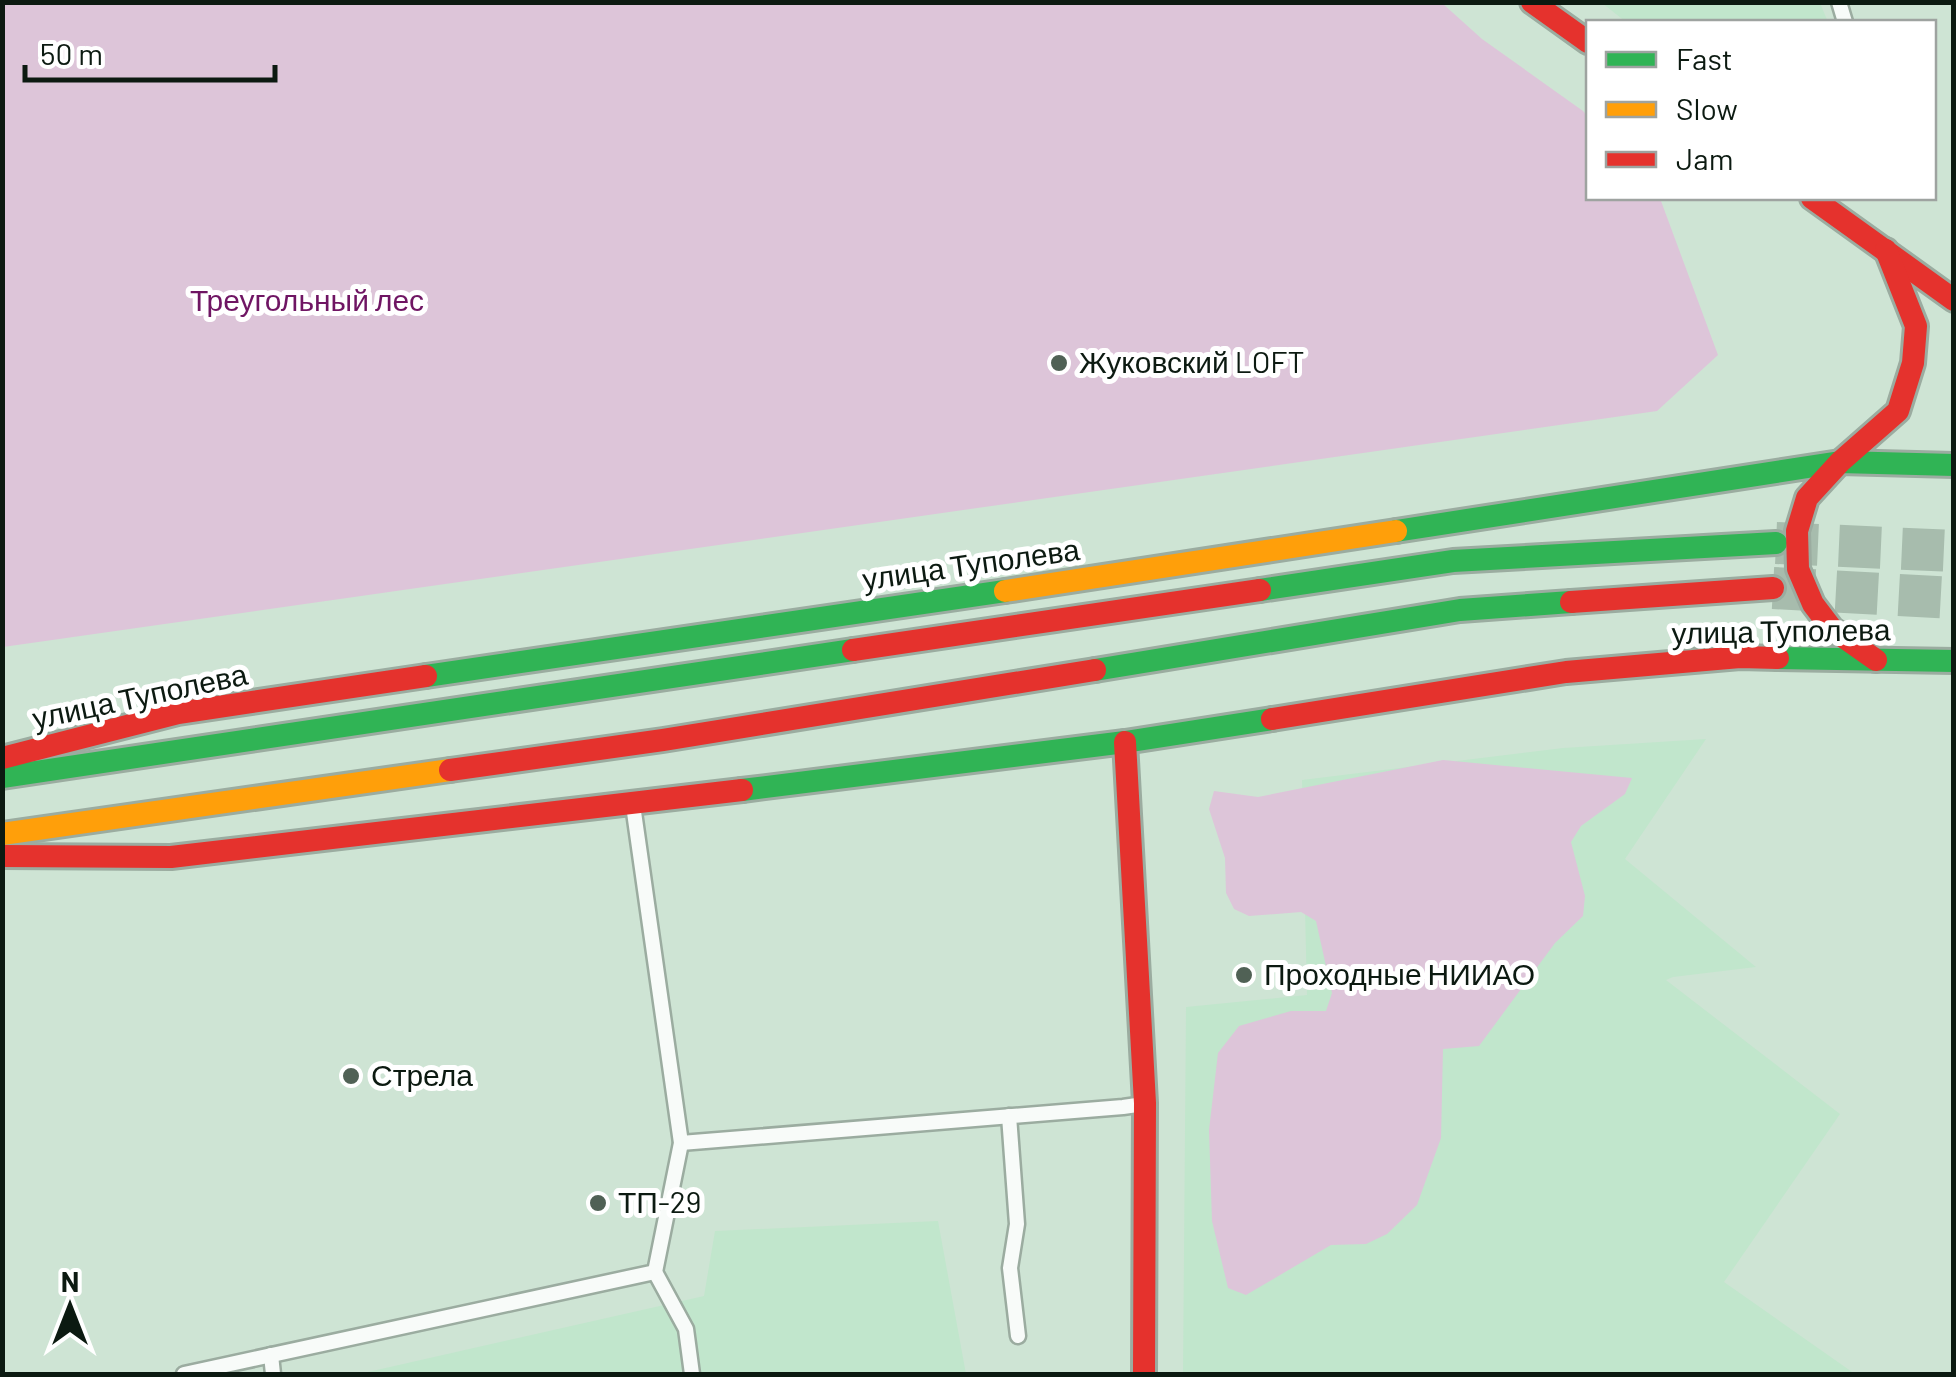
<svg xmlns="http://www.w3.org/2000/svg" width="1956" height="1377" viewBox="0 0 1956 1377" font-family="Barlow,sans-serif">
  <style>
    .built { fill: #c1e6cc }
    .green { fill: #ddc5d9 }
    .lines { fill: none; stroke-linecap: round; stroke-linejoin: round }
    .primary-tunnel { stroke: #a7bcad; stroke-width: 42; stroke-dasharray: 42 21; stroke-linecap: butt }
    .lane-casing { stroke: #9baca0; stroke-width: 19 }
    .fast-casing { stroke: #9baca0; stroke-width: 28 }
    .slow-casing { stroke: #9baca0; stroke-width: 28 }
    .jam-casing { stroke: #9baca0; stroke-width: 28 }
    .lane { stroke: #f8fbf9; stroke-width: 14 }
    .fast { stroke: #30b455; stroke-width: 22 }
    .slow { stroke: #ff9f0a; stroke-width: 22 }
    .jam { stroke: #e5322d; stroke-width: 22 }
    .poi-dot { fill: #506155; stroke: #fff; stroke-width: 4 }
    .labels { text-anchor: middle; stroke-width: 10; stroke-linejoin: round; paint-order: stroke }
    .park-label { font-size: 30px; fill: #6f1563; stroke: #fff }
    .poi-label { font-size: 30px; fill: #0c1a11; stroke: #fff; text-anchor: start }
    .street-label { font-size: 30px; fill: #0c1a11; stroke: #fff }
  </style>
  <rect width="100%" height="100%" fill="#cee4d4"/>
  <g class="built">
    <polygon points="1602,3 1820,3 1828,22 1626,22"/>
    <polygon points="1706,739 1625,859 1756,967 1673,977 1666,980 1840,1114 1724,1282 1855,1374 1183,1374 1186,1007 1307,995 1302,780 1563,748"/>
    <polygon points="938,1221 966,1374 359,1374 704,1296 715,1231"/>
  </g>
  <g class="green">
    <polygon points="2,3 1442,3 1482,39 1583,111 1588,117 1588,198 1658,198 1661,201 1718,355 1657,411 3,647"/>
    <polygon points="1443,760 1632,778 1625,794 1581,826 1571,842 1585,896 1583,916 1555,943 1479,1046 1443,1049 1441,1138 1417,1205 1387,1234 1366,1244 1331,1245 1246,1295 1228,1288 1212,1221 1209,1130 1218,1053 1239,1026 1291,1011 1326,1011 1332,993 1316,921 1301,912 1249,916 1234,909 1226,893 1225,858 1209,809 1214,791 1258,797"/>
  </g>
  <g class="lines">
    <g class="primary-tunnel">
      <polyline points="1776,543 1954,551"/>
      <polyline points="1773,588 1954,598"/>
    </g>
    <g class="lane-casing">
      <g id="lane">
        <polyline points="1839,2 1845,22"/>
        <polyline points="1009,1116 1017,1224 1010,1268 1018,1336"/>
        <polyline points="681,1143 1123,1107 1144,1104"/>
        <polyline points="655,1272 686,1329 692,1374"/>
        <polyline points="271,1355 273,1374"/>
        <polyline points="184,1374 655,1272 681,1143 633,805"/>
      </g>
    </g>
    <g class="fast-casing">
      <g id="fast">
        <polyline points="1396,531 1840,462 1954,465"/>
        <polyline points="1260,590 1453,561 1776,543"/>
        <polyline points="1778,658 1954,661"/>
        <polyline points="1095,670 1460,610 1571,602"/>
        <polyline points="426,676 1005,591"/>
        <polyline points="2,777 853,650"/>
        <polyline points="742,790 1125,742 1272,719"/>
      </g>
    </g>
    <g class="slow-casing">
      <g id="slow">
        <polyline points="1005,591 1396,531"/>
        <polyline points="2,834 450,770"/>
      </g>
    </g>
    <g class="jam-casing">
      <g id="jam">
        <polyline points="1532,2 1588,42"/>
        <polyline points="1812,198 1954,300"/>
        <polyline points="1571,602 1773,588"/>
        <polyline points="853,650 1260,590"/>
        <polyline points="1876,660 1832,629 1813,604 1798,569 1797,531 1807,498 1840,462 1898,411 1913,363 1916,326 1886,250"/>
        <polyline points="1272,719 1566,672 1740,657 1778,658"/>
        <polyline points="1125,742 1145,1103 1144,1374"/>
        <polyline points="2,758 178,713 426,676"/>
        <polyline points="450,770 663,740 1095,670"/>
        <polyline points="2,856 171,857 742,790"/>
      </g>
    </g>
    <use href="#lane" class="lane"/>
    <use href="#fast" class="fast"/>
    <use href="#slow" class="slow"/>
    <use href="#jam" class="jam"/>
  </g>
  <g class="poi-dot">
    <circle cx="1059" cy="363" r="10"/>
    <circle cx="1244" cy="975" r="10"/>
    <circle cx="351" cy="1076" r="10"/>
    <circle cx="598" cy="1203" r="10"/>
  </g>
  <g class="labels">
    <g class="park-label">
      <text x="307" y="311">Треугольный лес</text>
    </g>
    <g class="poi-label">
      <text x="1079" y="373">Жуковский LOFT</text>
      <text x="1264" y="985">Проходные НИИАО</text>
      <text x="371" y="1086">Стрела</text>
      <text x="618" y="1213">ТП-29</text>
    </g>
    <g class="street-label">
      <text transform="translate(971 565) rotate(-8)" y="10">улица Туполева</text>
      <text transform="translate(1781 632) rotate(-1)" y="10">улица Туполева</text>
      <text transform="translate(140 697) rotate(-12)" y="10">улица Туполева</text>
    </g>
  </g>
  <rect width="1956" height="1377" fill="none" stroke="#0c1a11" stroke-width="10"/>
  <rect x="1586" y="20" width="350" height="180" fill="#ffffff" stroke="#9ea3a0" stroke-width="2.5"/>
  <rect x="1606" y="52" width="50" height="15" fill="#30b455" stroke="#9ea3a0" stroke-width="2.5"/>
  <text x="1676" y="70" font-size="30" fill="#0c1a11">Fast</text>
  <rect x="1606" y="102" width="50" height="15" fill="#ff9f0a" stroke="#9ea3a0" stroke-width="2.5"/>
  <text x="1676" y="120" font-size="30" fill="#0c1a11">Slow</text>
  <rect x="1606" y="152" width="50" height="15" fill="#e5322d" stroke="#9ea3a0" stroke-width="2.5"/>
  <text x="1676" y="170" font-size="30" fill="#0c1a11">Jam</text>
  <g transform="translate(70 1307)" stroke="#ffffff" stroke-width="8" paint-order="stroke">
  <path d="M0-8L18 38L0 25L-18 38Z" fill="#0c1a11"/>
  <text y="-15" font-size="28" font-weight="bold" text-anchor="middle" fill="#0c1a11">N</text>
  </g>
  <path d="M25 65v15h250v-15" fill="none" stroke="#0c1a11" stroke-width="5"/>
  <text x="40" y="65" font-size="30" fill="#0c1a11" stroke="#ffffff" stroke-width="8" paint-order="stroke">50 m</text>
</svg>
